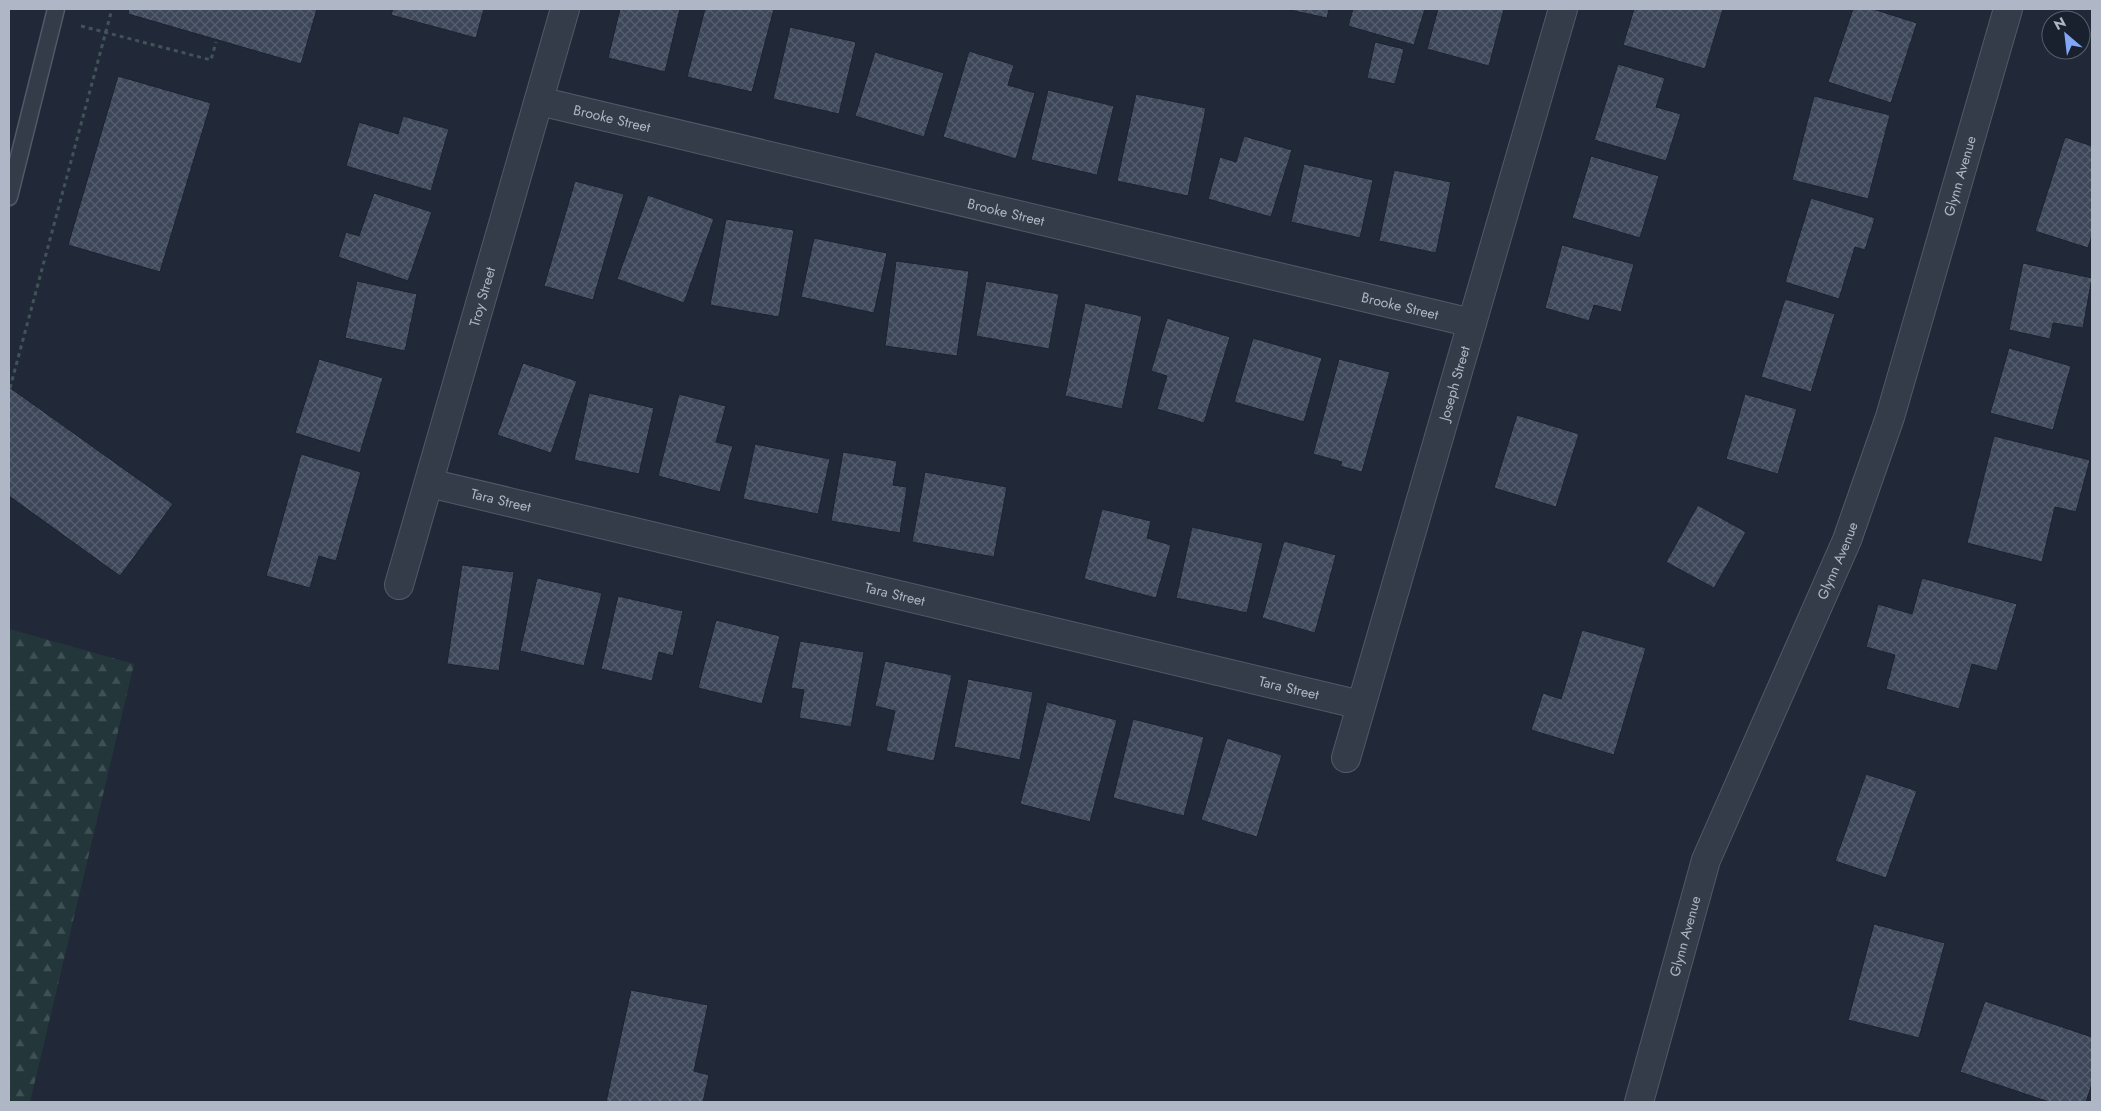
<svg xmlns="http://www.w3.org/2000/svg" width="2101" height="1111" viewBox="0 0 2101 1111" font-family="Jost,sans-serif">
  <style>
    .forest { fill: url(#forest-firs) }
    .building { fill: url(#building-cross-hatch); stroke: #1c2330 }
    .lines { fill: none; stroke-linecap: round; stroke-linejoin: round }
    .lane-casing { stroke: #525967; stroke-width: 19 }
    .street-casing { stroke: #525967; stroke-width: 30 }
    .path { stroke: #415357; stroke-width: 3; stroke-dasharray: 4 4; stroke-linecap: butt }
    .lane { stroke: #353c49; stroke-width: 16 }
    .street { stroke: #353c49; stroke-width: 28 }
    .labels { text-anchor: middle; stroke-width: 4; stroke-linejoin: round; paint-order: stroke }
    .street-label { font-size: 14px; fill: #afb6c6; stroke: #1a212e }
  </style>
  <defs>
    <pattern id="forest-firs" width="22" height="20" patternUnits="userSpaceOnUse" patternTransform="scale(1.25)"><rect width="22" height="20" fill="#23363a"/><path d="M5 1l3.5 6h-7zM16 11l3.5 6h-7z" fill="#405155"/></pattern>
    <pattern id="building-cross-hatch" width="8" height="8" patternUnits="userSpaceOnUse" patternTransform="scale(1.25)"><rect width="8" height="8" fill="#3d4759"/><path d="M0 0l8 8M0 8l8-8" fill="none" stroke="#565f6f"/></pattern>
  </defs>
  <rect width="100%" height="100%" fill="#212939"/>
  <polygon class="forest" points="9,629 134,664 30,1102 9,1102"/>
  <g class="building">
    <polygon points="129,9 317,9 301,64 128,14"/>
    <polygon points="393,9 484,9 476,38 391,15"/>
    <polygon points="620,9 680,9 665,72 608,58"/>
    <polygon points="705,9 774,9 752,92 687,77"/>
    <polygon points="1285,9 1329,9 1327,18"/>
    <polygon points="1353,9 1425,9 1414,45 1348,26"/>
    <polygon points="1438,9 1504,9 1489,66 1427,49"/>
    <polygon points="1634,9 1723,9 1705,69 1623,45"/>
    <polygon points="1853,9 1873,9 1917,23 1891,103 1828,82"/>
    <polygon points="790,27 856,42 839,114 773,99"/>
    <polygon points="1375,42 1404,49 1395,84 1367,78"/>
    <polygon points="969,51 1014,65 1008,85 1035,93 1016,159 943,137"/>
    <polygon points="875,52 944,73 924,137 855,116"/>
    <polygon points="1618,64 1665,78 1656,107 1681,114 1666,161 1594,140"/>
    <polygon points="118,76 211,103 160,272 68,245"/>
    <polygon points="1048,90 1114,106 1097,175 1031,160"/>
    <polygon points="1136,94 1206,108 1188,196 1117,181"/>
    <polygon points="1814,96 1890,115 1868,199 1792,180"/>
    <polygon points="403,116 449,129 431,191 346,166 359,122 398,134"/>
    <polygon points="1244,136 1292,150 1271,217 1208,199 1220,157 1236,162"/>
    <polygon points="2065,137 2092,146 2092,235 2088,248 2035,231"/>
    <polygon points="1591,156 1659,176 1640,238 1572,218"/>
    <polygon points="1304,164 1373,180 1360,238 1291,222"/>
    <polygon points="1394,170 1451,182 1436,253 1379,241"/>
    <polygon points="575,181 624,194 593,300 544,286"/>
    <polygon points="374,193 432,212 408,281 338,257 346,232 359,236"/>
    <polygon points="648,195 714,219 684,303 617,279"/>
    <polygon points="1811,198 1875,218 1865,250 1855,247 1839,299 1785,282"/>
    <polygon points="726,219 794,230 779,317 710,305"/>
    <polygon points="814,238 887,253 874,313 801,297"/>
    <polygon points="1562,245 1634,264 1621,312 1594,305 1589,321 1545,308"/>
    <polygon points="896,261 969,271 957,356 885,346"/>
    <polygon points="2023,263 2092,278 2083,328 2053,323 2050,339 2009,330"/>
    <polygon points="357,281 417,294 405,351 345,338"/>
    <polygon points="986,281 1059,294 1049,349 976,336"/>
    <polygon points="1785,299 1835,314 1811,392 1761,377"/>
    <polygon points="1085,303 1142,316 1122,409 1065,396"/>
    <polygon points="1167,318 1230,337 1204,423 1157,409 1167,376 1151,371"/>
    <polygon points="1253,338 1322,358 1304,422 1234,402"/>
    <polygon points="2009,348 2071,366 2053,430 1990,413"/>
    <polygon points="319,359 383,378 360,453 295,433"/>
    <polygon points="1339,359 1390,372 1362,472 1340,466 1342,462 1313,454"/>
    <polygon points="523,363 577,381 551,453 497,435"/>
    <polygon points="9,387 173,504 120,576 9,496"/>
    <polygon points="589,393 654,408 639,474 574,460"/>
    <polygon points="679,394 726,406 716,442 733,446 720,492 658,476"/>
    <polygon points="1745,394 1797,409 1778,474 1726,459"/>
    <polygon points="1517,415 1579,434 1556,507 1494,488"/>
    <polygon points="1994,436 2090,460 2076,512 2055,507 2042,562 1967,543"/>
    <polygon points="755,444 830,459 818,514 743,499"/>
    <polygon points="843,452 897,461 893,485 907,487 900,533 831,521"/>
    <polygon points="301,454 361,472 336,561 319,556 310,588 266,576"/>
    <polygon points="925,472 1007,487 994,557 912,542"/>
    <polygon points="1698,505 1746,532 1714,588 1666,562"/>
    <polygon points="1102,509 1151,521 1147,538 1171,545 1156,598 1084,579"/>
    <polygon points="1192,527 1263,543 1247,613 1176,598"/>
    <polygon points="1284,541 1336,555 1315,633 1262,618"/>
    <polygon points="462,565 514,572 499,671 447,664"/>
    <polygon points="537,578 602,593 584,666 520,651"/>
    <polygon points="1922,578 2017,604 1997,671 1972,664 1959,709 1886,689 1895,655 1866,647 1878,604 1912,614"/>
    <polygon points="618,596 683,611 673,656 659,652 652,681 601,669"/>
    <polygon points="716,620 780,636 762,704 698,688"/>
    <polygon points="1582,630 1646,648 1614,755 1531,730 1543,693 1561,699"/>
    <polygon points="800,641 864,652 851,727 799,718 804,690 791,688"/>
    <polygon points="885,661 952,675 934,761 886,751 895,711 875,706"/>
    <polygon points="968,679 1033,692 1020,760 954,747"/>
    <polygon points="1047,702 1117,720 1090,822 1020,804"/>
    <polygon points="1133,719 1204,737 1184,816 1113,798"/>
    <polygon points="1227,738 1282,755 1257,837 1201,820"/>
    <polygon points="1866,774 1917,791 1886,878 1835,861"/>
    <polygon points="1874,924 1945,943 1919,1038 1848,1020"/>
    <polygon points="631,990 708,1005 694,1071 709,1075 703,1102 606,1102"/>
    <polygon points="1985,1001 2092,1037 2092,1084 2086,1102 2049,1102 1960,1072"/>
  </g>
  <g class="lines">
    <g class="lane-casing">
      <polyline id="lane" points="9,197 56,9"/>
    </g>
    <g class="street-casing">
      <g id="street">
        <path id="s1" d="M539,101L1472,323"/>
        <path id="s2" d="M429,483L1361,705"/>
        <path id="s3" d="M399,585L565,9"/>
        <path id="s4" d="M1346,758L1563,9"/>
        <path id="s5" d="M1639,1102L1706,860L1847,540L1890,417L2008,9"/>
      </g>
    </g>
    <g class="path">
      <polyline points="81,26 211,60 216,42"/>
      <polyline points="10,388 112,9"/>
    </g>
    <use href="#lane" class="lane"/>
    <use href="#street" class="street"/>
  </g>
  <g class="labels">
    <g class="street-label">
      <text dy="5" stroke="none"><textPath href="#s1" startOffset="75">Brooke Street</textPath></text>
      <text dy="5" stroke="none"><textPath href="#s5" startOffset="982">Glynn Avenue</textPath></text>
      <text dy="5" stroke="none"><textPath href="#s1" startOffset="480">Brooke Street</textPath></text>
      <text dy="5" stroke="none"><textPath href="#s3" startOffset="300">Troy Street</textPath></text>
      <text dy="5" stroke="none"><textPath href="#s1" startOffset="885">Brooke Street</textPath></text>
      <text dy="5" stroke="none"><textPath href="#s4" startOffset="390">Joseph Street</textPath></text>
      <text dy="5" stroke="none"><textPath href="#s2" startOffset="74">Tara Street</textPath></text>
      <text dy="5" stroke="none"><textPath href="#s5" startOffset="578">Glynn Avenue</textPath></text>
      <text dy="5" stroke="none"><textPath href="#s2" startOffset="479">Tara Street</textPath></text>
      <text dy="5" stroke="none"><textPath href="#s2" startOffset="884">Tara Street</textPath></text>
      <text dy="5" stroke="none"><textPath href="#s5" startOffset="172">Glynn Avenue</textPath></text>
    </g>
  </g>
  <rect width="2101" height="1111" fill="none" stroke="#afb6c6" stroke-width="20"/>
  <g transform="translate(2066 35) rotate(332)"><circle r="24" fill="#1a212e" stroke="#565d6b"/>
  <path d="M0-4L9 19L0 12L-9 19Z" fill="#82a6f8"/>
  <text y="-8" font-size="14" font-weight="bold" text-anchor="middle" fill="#afb6c6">N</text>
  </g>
</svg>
